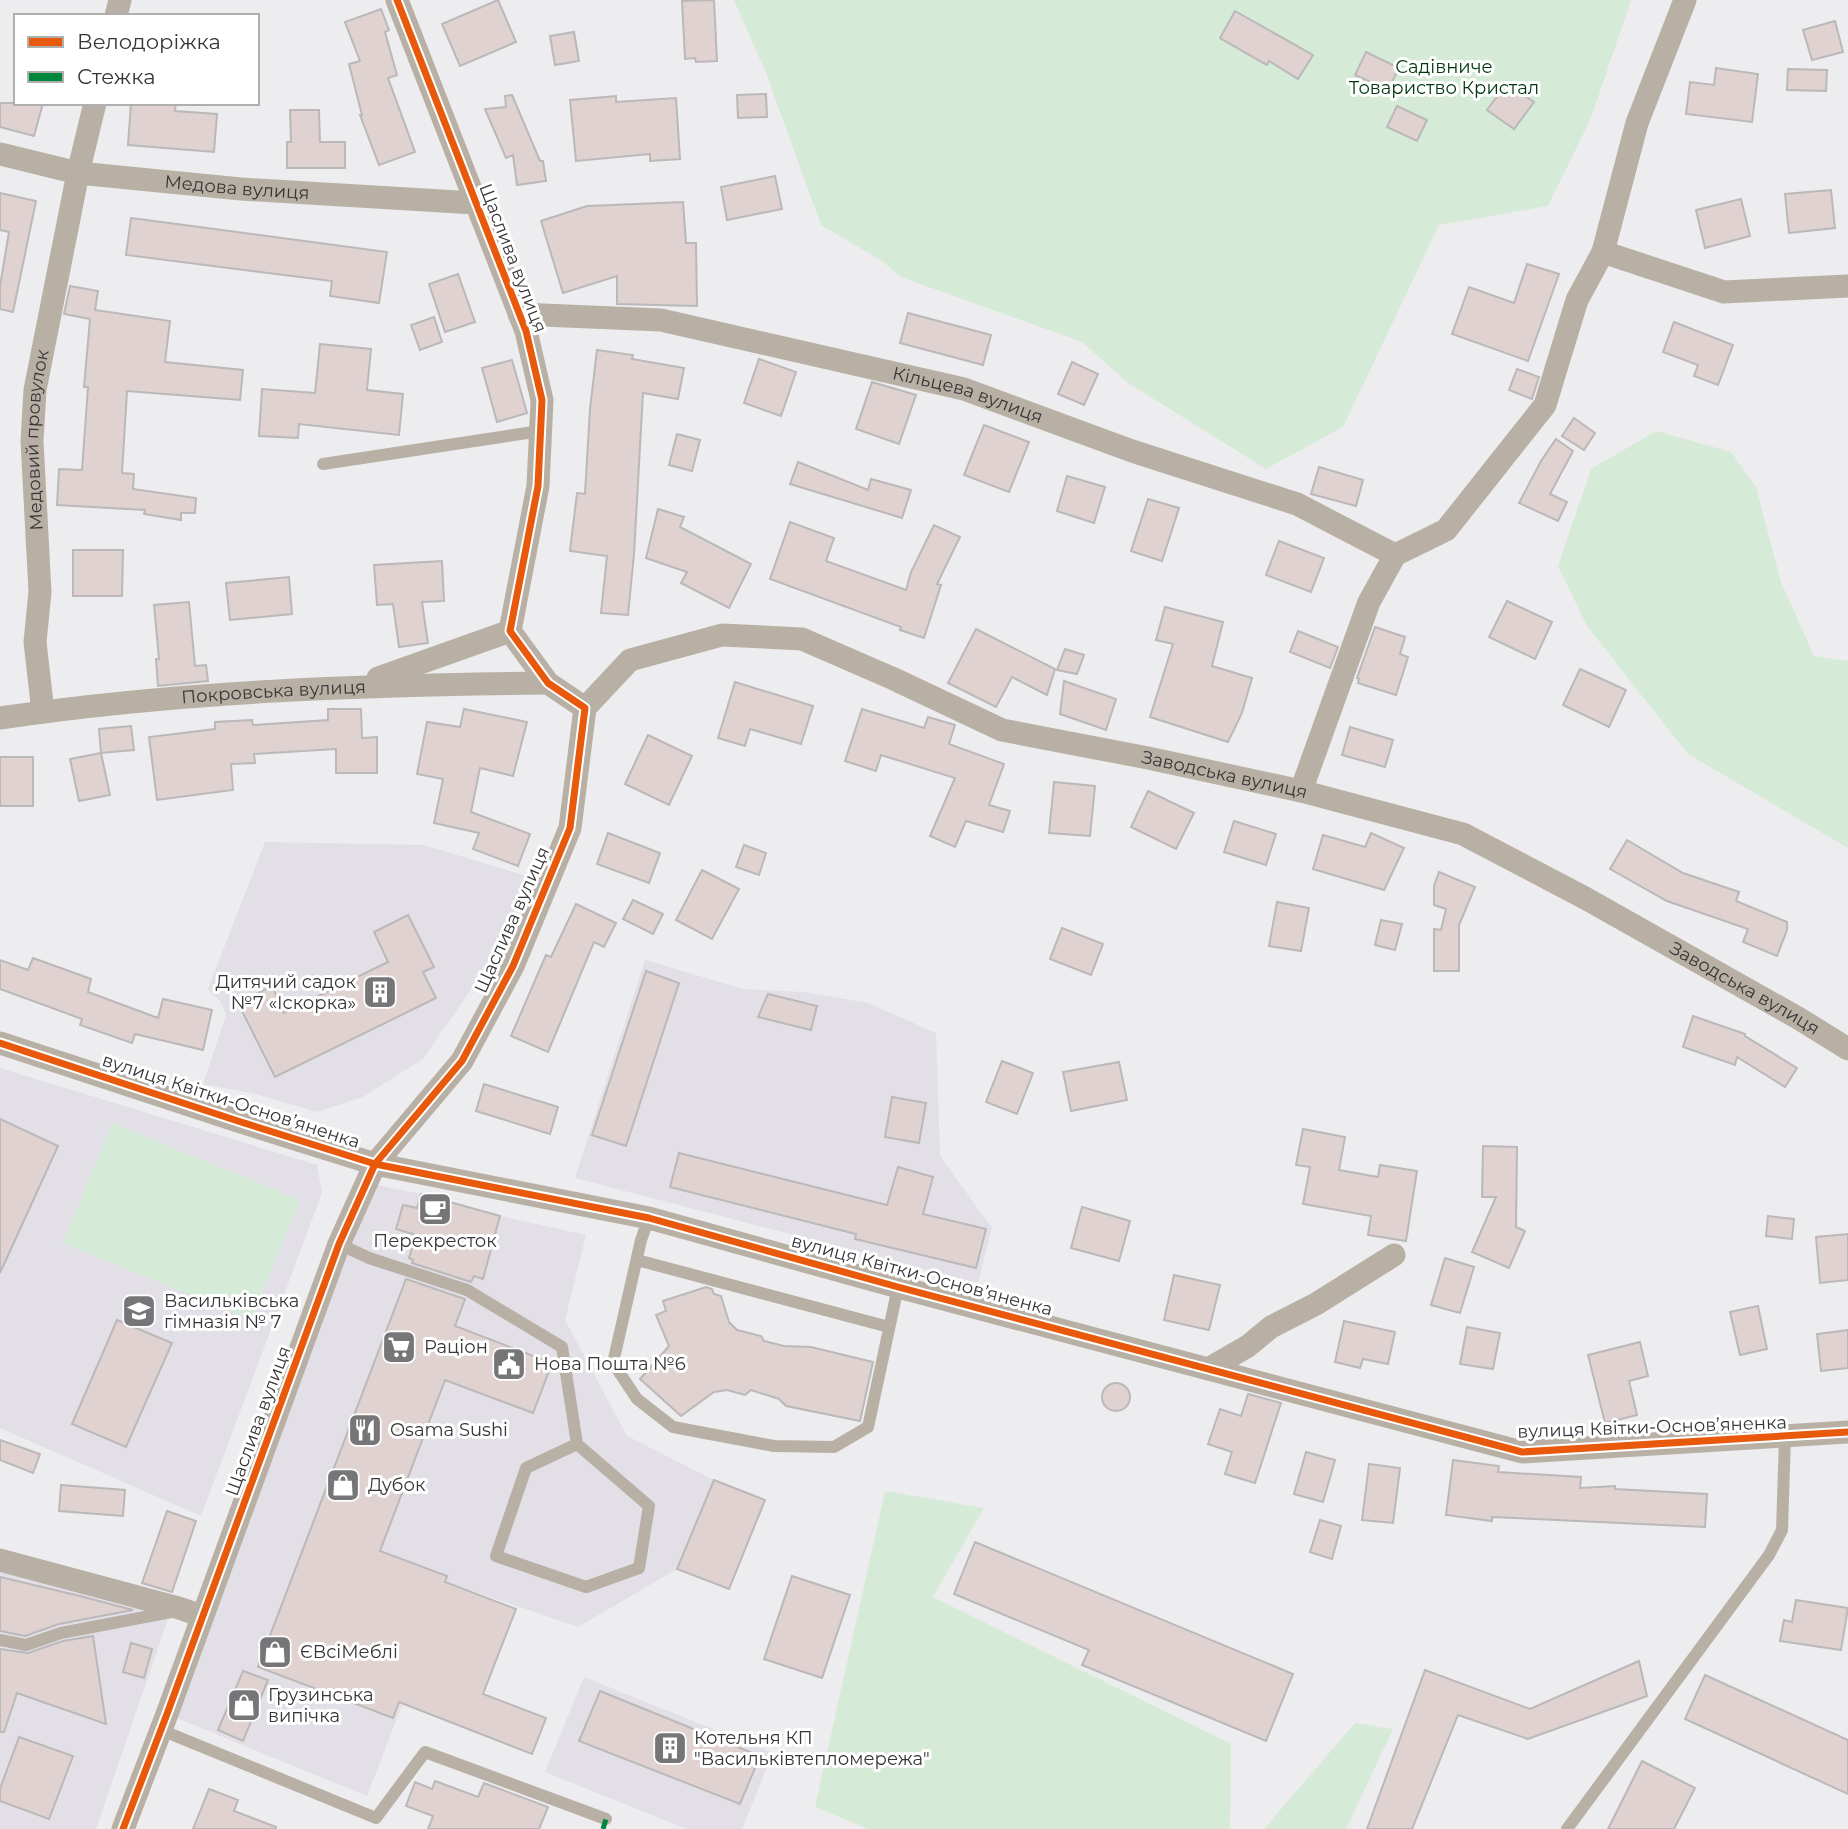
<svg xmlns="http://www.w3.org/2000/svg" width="1848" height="1829" viewBox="0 0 1848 1829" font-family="Montserrat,sans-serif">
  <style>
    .built { fill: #e2dfe7 }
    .green { fill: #d6ead8 }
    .building { fill: #dfd2d1; stroke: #bab8b9; stroke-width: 2 }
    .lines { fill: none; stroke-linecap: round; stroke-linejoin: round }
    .service { stroke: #b8b0a5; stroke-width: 12 }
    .minor { stroke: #b8b0a5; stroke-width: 23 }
    .quiet { stroke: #00873e; stroke-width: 5; stroke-dasharray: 10 5; stroke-linecap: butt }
    .cycleway-casing { stroke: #fff; stroke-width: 11 }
    .cycleway { stroke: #e8590c; stroke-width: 7 }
    .labels { text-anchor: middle; stroke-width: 6; stroke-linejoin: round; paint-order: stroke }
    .park-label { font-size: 18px; fill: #01360f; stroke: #fff }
    .street-label { font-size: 18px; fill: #363638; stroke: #fff }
    .poi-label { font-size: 18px; fill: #363638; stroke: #fff; text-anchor: start }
  </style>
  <rect width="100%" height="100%" fill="#edecef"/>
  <g class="built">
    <polygon points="265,842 424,845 533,878 521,896 494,956 423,1059 363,1097 317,1112 256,1094 203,1084 226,1015 221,1002 208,989"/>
    <polygon points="645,960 743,989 803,992 868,1003 936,1033 940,1156 992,1228 978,1283 575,1178"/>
    <polygon points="0,1068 317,1165 322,1193 201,1516 0,1428"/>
    <polygon points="367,1183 421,1194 500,1216 586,1235 565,1320 627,1436 714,1480 765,1500 729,1589 677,1569 578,1627 449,1583 367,1796 167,1714"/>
    <polygon points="0,1567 170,1613 96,1829 0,1829"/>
    <polygon points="584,1677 773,1753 742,1829 687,1829 545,1772"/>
  </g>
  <g class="green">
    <polygon points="734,0 1631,0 1591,118 1548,206 1439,225 1343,427 1266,469 1128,383 1082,342 901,277 882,261 821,225 766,73"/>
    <polygon points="1656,431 1731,452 1756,487 1781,582 1814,656 1848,661 1848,848 1688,754 1587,626 1558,566 1591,469"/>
    <polygon points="112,1123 300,1200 251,1320 63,1243"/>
    <polygon points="885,1491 984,1508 933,1597 1231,1744 1230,1829 868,1829 815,1807"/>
    <polygon points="1355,1723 1393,1729 1346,1829 1264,1829"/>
  </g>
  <g class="building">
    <polygon points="498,0 516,42 460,66 442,24"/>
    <polygon points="714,0 717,61 696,62 695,58 685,59 682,1"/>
    <polygon points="381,9 389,30 385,32 397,75 388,78 415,152 379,165 360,115 362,115 349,64 360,61 345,22"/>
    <polygon points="1235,11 1313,55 1298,79 1269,61 1267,65 1220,38"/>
    <polygon points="1835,21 1843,52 1812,60 1803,30"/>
    <polygon points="574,32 579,61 555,65 550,36"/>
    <polygon points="1366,52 1399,68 1388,90 1355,75"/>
    <polygon points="1716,68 1758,74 1752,122 1686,114 1690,82 1714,85"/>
    <polygon points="1788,69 1827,70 1826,91 1787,90"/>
    <polygon points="1507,83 1534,102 1514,129 1487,110"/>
    <polygon points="766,94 767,117 738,118 737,95"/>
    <polygon points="512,95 540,161 543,161 546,181 517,185 513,155 506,158 485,109 506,107 505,96"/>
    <polygon points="616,96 616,102 676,98 680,159 650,161 650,154 576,161 570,100"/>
    <polygon points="0,103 43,103 34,136 0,127"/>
    <polygon points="131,103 176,103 175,111 217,114 214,152 128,145"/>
    <polygon points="1397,106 1427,120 1417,141 1387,127"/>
    <polygon points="290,110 319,110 320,142 345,142 345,168 287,168 287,142 291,142"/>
    <polygon points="775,176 782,209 727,220 721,187"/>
    <polygon points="1831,190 1835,228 1789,233 1785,194"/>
    <polygon points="0,193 36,201 13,312 0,309 0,286 9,232 0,230"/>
    <polygon points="1741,199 1750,236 1705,248 1696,210"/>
    <polygon points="683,202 686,243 696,243 697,306 617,304 617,276 563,293 541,221 587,206"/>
    <polygon points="131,218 387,252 379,303 330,296 332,281 126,255"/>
    <polygon points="1527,264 1559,274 1528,361 1452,334 1469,287 1514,303"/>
    <polygon points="458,274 475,322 445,332 429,284"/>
    <polygon points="70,286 98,291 95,310 170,321 165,362 243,370 240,400 127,391 122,473 134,474 133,489 196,498 195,513 181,513 181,520 144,514 145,510 57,505 59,469 82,470 88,387 84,387 90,319 64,314"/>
    <polygon points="908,313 991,335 983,365 900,343"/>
    <polygon points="434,317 442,342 420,350 411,325"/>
    <polygon points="1674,322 1733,345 1718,385 1694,376 1698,365 1663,352"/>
    <polygon points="320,344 371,349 367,390 403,394 399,435 299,424 298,438 259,436 262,389 315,393"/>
    <polygon points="597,350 633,355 632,359 684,368 678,399 643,393 634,554 628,615 601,613 607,556 570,551 577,493 585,494 590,409"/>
    <polygon points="759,359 796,372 781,416 744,403"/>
    <polygon points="512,360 527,413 497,422 482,368"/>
    <polygon points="1072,362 1098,374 1084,405 1058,394"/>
    <polygon points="1517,369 1539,377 1532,399 1509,390"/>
    <polygon points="872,382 916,395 899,444 856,429"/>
    <polygon points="1574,418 1595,433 1584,450 1562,436"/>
    <polygon points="984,425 1029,442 1009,492 964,475"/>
    <polygon points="677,434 700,440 692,471 669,465"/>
    <polygon points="1556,439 1573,451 1550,494 1567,502 1558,521 1519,503 1541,461"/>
    <polygon points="798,462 868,490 871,479 911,490 902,518 790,484"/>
    <polygon points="1319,467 1363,480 1356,506 1311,494"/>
    <polygon points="1067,476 1105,487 1094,523 1057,511"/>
    <polygon points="1148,499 1179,508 1162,561 1131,551"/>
    <polygon points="658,509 684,517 680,527 751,564 729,608 681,583 687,572 646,558"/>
    <polygon points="790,522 834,538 826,561 906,590 911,572 934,525 960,537 937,584 941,585 924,638 900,630 901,627 770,579"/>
    <polygon points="1279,541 1324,558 1311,592 1266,575"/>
    <polygon points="73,550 123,550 122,596 73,596"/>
    <polygon points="442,561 444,601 422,602 428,643 399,647 393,604 377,605 374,565"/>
    <polygon points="289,577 292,614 230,620 226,583"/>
    <polygon points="1507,601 1552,622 1535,659 1489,637"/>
    <polygon points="189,602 195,666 206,665 208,681 158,686 156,659 159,659 154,605"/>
    <polygon points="1165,607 1223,622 1212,666 1252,678 1242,713 1228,742 1150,717 1173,644 1156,640"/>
    <polygon points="1375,627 1405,637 1400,654 1408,657 1396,695 1358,683 1359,679 1357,678"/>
    <polygon points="976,629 1055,669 1047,695 1012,677 996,707 948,683"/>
    <polygon points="1298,631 1338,647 1330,668 1290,652"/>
    <polygon points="1065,649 1084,655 1077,674 1057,670"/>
    <polygon points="1580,669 1626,690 1609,727 1563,705"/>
    <polygon points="1064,681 1116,699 1106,730 1060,714"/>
    <polygon points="735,682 813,706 801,744 750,729 745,746 718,738"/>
    <polygon points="328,709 361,709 362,738 377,737 377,773 336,773 336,749 254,754 255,763 231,764 233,790 157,800 149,737 215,729 215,722 252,720 253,725 328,720"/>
    <polygon points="464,709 527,722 513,776 480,768 471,812 530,834 518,866 473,849 479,833 434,823 443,779 417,774 427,722 460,727"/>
    <polygon points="862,709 924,728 928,717 955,725 949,744 1004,764 989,805 1010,811 1003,832 966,821 955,847 930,836 955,778 881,755 876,771 845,761"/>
    <polygon points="131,726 134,750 101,753 99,729"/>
    <polygon points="1350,727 1393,740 1385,767 1342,755"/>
    <polygon points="648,735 692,756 669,805 625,784"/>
    <polygon points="101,753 110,795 79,801 70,759"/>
    <rect x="0" y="757" width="33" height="49"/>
    <polygon points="1054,782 1095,786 1090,836 1049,833"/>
    <polygon points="1148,791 1194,813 1176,849 1131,827"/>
    <polygon points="1234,821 1276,834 1266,865 1224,852"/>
    <polygon points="608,833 660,853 649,883 597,864"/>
    <polygon points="1371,833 1404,848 1384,890 1313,869 1323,835 1365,847"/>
    <polygon points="1627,840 1683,873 1739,892 1736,901 1787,922 1787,930 1777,956 1743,942 1748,929 1667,901 1610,869"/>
    <polygon points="744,845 766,853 759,875 736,867"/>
    <polygon points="702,870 739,889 712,939 676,920"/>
    <polygon points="1439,872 1475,887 1459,925 1459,971 1434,971 1434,929 1441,930 1446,909 1434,905 1434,886"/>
    <polygon points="633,900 663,914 653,934 623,919"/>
    <polygon points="1277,902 1309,908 1301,951 1269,946"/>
    <polygon points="576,904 616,923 604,947 594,942 548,1052 511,1036 546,955 551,957"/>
    <polygon points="408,915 434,967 423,972 436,998 275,1077 238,1003 272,986 284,1013 388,962 374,932"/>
    <polygon points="1381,920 1402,924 1395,950 1375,945"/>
    <polygon points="1062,928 1103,944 1091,975 1050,959"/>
    <polygon points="33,958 91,979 88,992 158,1018 163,999 212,1010 203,1050 135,1034 132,1043 80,1025 82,1019 0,989 0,960 28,970"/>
    <polygon points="646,971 679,983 626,1146 592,1135"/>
    <polygon points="768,994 817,1006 811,1030 758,1017"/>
    <polygon points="1693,1016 1745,1034 1745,1036 1797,1068 1785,1087 1737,1057 1735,1065 1683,1047"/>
    <polygon points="1002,1061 1033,1073 1017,1114 986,1102"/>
    <polygon points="1119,1062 1127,1100 1071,1111 1063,1072"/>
    <polygon points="484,1084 558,1107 550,1134 476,1111"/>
    <polygon points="892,1097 926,1103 919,1143 885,1137"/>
    <polygon points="0,1119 58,1146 0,1273"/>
    <polygon points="1303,1129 1345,1137 1339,1170 1378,1177 1380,1165 1417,1171 1406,1241 1368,1235 1371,1216 1303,1204 1310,1167 1296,1165"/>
    <polygon points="1483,1146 1517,1147 1516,1227 1525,1231 1509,1268 1472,1252 1496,1197 1482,1197"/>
    <polygon points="679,1153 887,1205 898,1167 933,1177 923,1214 986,1229 976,1268 855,1239 856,1234 670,1187"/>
    <polygon points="421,1194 500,1216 483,1279 474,1276 471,1282 412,1263 413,1260 409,1258 416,1235 396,1229 403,1205 417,1208"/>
    <polygon points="1082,1207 1130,1221 1119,1261 1071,1248"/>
    <polygon points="1768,1216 1794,1219 1792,1239 1766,1236"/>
    <polygon points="1848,1234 1848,1280 1820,1283 1816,1237"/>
    <polygon points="1445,1258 1474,1267 1460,1313 1431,1305"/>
    <polygon points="1174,1275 1220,1285 1209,1330 1164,1320"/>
    <polygon points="406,1279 465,1299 455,1326 552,1363 533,1413 445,1380 380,1551 447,1576 445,1582 516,1609 483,1694 546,1718 532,1754 399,1702 393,1718 258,1667"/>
    <polygon points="706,1287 712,1289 714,1294 721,1296 729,1322 737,1330 761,1336 764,1341 784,1346 811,1347 873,1362 860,1421 786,1406 779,1399 751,1390 745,1395 727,1390 714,1392 681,1416 640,1379 669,1346 656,1315 666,1311 663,1301"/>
    <polygon points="1758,1306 1767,1349 1740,1355 1730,1312"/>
    <polygon points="117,1320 172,1343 126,1447 72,1424"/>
    <polygon points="1344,1321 1395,1332 1388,1364 1363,1359 1360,1368 1335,1362"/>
    <polygon points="1467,1327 1500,1333 1493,1369 1460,1364"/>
    <polygon points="1848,1330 1848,1368 1821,1371 1817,1334"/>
    <polygon points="1640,1342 1648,1376 1629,1381 1637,1415 1605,1423 1588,1355"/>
    <circle cx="1116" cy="1397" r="14"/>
    <polygon points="1248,1394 1281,1403 1255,1483 1225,1474 1232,1452 1208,1444 1220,1409 1241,1416"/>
    <polygon points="0,1440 40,1454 33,1473 0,1460"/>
    <polygon points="1306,1452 1335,1460 1323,1502 1294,1494"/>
    <polygon points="1453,1460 1499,1466 1498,1472 1581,1477 1580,1488 1615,1486 1615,1489 1707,1494 1705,1527 1492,1517 1492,1521 1446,1515"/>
    <polygon points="1369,1464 1400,1468 1393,1523 1362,1520"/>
    <polygon points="714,1480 765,1500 729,1589 677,1569"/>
    <polygon points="61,1485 125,1490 123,1516 59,1511"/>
    <polygon points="167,1511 196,1521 172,1592 142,1583"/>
    <polygon points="1320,1520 1341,1526 1332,1559 1310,1552"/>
    <polygon points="975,1542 1293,1674 1266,1741 1082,1665 1089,1650 954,1594"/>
    <polygon points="792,1576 850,1595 822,1678 764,1659"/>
    <polygon points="0,1577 80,1596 133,1610 59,1624 25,1636 0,1631"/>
    <polygon points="1796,1600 1848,1608 1841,1650 1780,1641 1784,1620 1792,1622"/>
    <polygon points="93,1636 106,1724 17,1693 4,1732 0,1732 0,1649 28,1653 63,1641"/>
    <polygon points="131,1643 152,1649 144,1678 123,1672"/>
    <polygon points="1639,1661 1647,1696 1528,1739 1458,1715 1412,1829 1367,1829 1425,1670 1530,1709"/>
    <polygon points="243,1671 268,1680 243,1741 218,1730"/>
    <polygon points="1705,1675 1848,1740 1848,1794 1685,1719"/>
    <polygon points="600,1691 760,1756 740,1804 579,1741"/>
    <polygon points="19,1737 73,1756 49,1819 0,1801 0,1789"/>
    <polygon points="1642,1761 1695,1788 1674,1829 1608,1829"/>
    <polygon points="435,1781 478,1797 484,1783 548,1807 539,1829 428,1829 433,1816 406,1806 415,1782 432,1789"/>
    <polygon points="209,1789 238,1800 234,1811 276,1827 276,1829 193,1829"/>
  </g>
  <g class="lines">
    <g class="service">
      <polyline points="323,464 540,431"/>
      <polyline points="649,1218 641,1240 613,1363 637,1399 673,1427 774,1446 834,1447 868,1427 898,1287"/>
      <polyline points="339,1244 369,1258 467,1290 562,1347 577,1444 649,1506 639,1568 586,1587 496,1556 526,1468 577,1444"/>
      <polyline points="637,1260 889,1327"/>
      <polyline points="0,1640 26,1645 61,1633 171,1612"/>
      <polyline points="161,1730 376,1818 425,1752 606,1819"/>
      <polyline points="1567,1829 1769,1555 1782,1530 1785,1437"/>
    </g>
    <g class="minor">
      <polyline points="1685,0 1637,123 1603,252 1724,292 1848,286"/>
      <polyline points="116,16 120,0"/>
      <path id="s1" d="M0,154L78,173L241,189L475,203"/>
      <path id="s2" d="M519,314L661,320L964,389L1132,451L1297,504L1395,555"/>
      <polyline points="378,678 510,631"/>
      <path id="s3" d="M585,708L630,660L722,635L802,639L894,679L1002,730L1148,758L1301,791L1463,834L1585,898L1798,1018L1848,1049"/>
      <path id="s4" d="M43,712L35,642L40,592L32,441L35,390L78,173L95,103"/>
      <path id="s5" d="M0,718C182,691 365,685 548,683"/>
      <polyline points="1301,791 1369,602 1395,555 1446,530 1545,405 1577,300 1603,252"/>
      <polyline points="0,1043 241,1122 375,1164 649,1218 898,1287 1522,1452 1848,1432"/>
      <polyline points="1210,1368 1248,1346 1271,1327 1316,1304 1394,1255"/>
      <polyline points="0,1560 179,1608 202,1616"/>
      <polyline points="123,1829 167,1714 339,1244 375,1164 462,1061 513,966 570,828 585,708 548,683 510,631 538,486 542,400 526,331 397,0"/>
    </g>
    <polyline class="quiet" points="603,1829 606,1819"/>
    <g class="cycleway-casing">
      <g id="cycleway">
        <polyline points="0,1043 241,1122 375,1164 649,1218 898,1287 1522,1452 1848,1432"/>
        <polyline points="123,1829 167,1714 339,1244 375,1164 462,1061 513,966 570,828 585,708 548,683 510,631 538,486 542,400 526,331 397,0"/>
      </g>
    </g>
    <use href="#cycleway" class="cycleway"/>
  </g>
  <defs>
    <g id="building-square" transform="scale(1.75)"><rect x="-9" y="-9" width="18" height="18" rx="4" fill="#767678" stroke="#fff"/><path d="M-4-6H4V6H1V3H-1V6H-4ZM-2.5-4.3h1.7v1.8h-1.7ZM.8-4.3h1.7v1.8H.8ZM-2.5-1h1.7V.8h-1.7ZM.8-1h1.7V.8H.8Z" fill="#fff"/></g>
    <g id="cafe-square" transform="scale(1.75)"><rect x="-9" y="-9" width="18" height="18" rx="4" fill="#767678" stroke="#fff"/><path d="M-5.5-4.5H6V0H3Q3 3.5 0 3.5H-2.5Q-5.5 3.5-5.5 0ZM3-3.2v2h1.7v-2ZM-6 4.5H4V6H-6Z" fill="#fff"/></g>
    <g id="school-square" transform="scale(1.75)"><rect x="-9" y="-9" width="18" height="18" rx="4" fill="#767678" stroke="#fff"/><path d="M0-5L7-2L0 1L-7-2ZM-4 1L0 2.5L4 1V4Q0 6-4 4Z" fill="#fff"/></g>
    <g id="supermarket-square" transform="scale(1.75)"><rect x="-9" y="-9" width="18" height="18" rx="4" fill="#767678" stroke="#fff"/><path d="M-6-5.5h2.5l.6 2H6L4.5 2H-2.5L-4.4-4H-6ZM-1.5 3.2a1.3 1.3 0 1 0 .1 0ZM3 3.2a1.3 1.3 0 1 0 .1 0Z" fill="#fff"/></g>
    <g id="civic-square" transform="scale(1.75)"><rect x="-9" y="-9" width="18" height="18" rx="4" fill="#767678" stroke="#fff"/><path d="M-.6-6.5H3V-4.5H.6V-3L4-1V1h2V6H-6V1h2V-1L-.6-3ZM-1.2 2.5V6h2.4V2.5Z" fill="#fff"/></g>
    <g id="restaurant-square" transform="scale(1.75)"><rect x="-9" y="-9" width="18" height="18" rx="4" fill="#767678" stroke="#fff"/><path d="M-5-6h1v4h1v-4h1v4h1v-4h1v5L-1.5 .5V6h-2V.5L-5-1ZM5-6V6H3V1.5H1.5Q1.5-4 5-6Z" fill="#fff"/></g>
    <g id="shop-square" transform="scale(1.75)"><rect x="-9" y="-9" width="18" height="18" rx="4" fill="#767678" stroke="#fff"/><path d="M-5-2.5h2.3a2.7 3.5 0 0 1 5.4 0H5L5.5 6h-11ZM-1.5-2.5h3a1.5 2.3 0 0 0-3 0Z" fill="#fff"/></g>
  </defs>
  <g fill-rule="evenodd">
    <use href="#building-square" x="380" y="992"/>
    <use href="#cafe-square" x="435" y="1209"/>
    <use href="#school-square" x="139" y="1311"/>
    <use href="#supermarket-square" x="399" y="1347"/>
    <use href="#civic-square" x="509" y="1364"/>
    <use href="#restaurant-square" x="365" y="1430"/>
    <use href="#shop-square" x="343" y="1485"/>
    <use href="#shop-square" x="275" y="1652"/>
    <use href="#shop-square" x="244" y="1705"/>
    <use href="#building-square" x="670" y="1748"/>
  </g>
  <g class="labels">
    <g class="park-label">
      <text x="1444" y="73">Садівниче<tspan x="1444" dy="21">Товариство Кристал</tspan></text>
    </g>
    <g class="street-label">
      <text dy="6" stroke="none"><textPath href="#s1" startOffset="240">Медова вулиця</textPath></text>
      <text transform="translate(513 258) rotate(69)" y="6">Щаслива вулиця</text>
      <text dy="6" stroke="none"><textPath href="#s2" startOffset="458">Кільцева вулиця</textPath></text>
      <text dy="6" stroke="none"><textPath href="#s4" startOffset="273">Медовий провулок</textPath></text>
      <text dy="6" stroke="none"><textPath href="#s5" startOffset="275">Покровська вулиця</textPath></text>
      <text dy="6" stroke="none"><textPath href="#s3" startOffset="688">Заводська вулиця</textPath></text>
      <text transform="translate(512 920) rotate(-66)" y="6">Щаслива вулиця</text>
      <text dy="6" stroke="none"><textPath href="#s3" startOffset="1255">Заводська вулиця</textPath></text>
      <text transform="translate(231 1101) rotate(18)" y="6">вулиця Квітки-Основʼяненка</text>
      <text transform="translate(922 1275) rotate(15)" y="6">вулиця Квітки-Основʼяненка</text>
      <text transform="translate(258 1421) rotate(-70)" y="6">Щаслива вулиця</text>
      <text transform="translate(1652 1427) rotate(-2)" y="6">вулиця Квітки-Основʼяненка</text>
    </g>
    <g class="poi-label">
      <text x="356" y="988" text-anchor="end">Дитячий садок<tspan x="356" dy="21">№7 «Іскорка»</tspan></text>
      <text x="435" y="1247" text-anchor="middle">Перекресток</text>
      <text x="164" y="1307">Васильківська<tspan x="164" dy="21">гімназія № 7</tspan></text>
      <text x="424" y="1353">Раціон</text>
      <text x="534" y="1370">Нова Пошта №6</text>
      <text x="390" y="1436">Osama Sushi</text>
      <text x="368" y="1491">Дубок</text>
      <text x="300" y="1658">ЄВсіМеблі</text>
      <text x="268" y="1701">Грузинська<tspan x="268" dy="21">випічка</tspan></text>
      <text x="694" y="1744">Котельня КП<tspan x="694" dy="21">"Васильківтепломережа"</tspan></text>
    </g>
  </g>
  <rect x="14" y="14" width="245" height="91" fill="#ffffff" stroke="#afafaf" stroke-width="2"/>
  <rect x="28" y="37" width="35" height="10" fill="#e8590c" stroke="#afafaf" stroke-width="2"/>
  <text x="77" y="49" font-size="21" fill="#363638">Велодоріжка</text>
  <rect x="28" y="72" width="35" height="10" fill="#00873e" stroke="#afafaf" stroke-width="2"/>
  <text x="77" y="84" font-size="21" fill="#363638">Стежка</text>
</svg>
